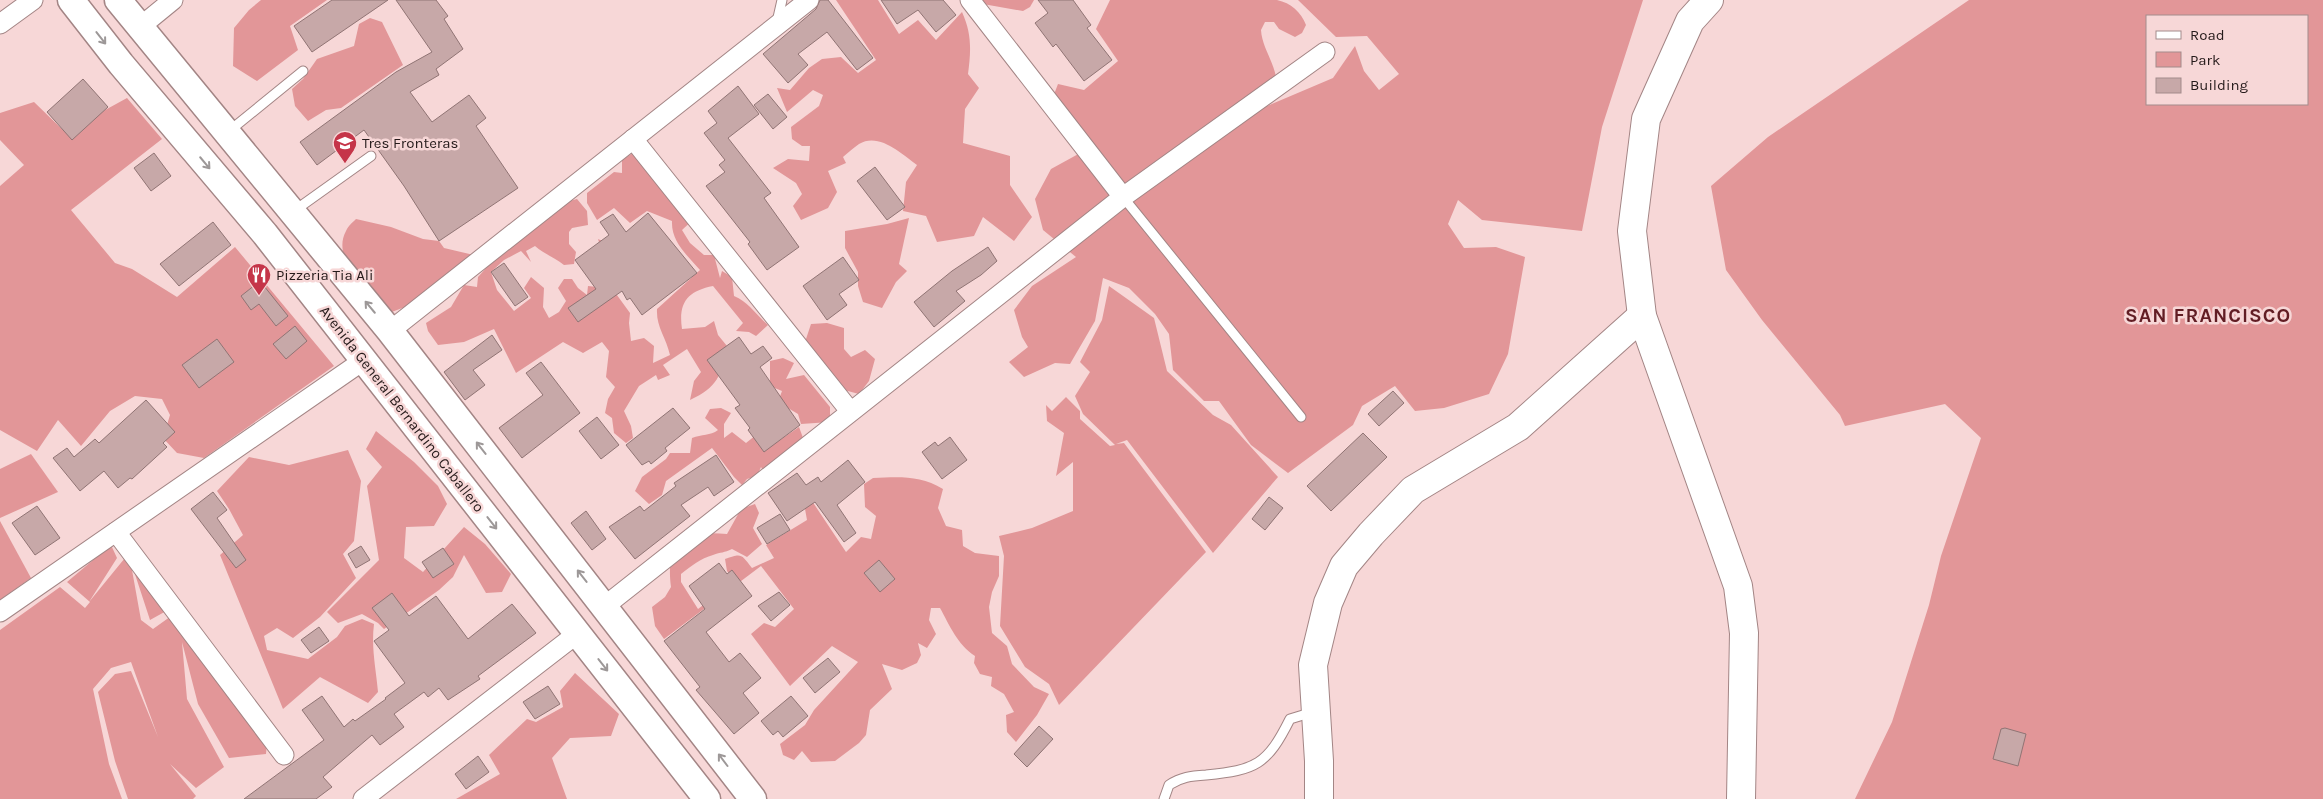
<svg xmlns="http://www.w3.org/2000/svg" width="2323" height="799" viewBox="0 0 2323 799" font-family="Karla,sans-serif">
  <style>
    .green { fill: #e29698; fill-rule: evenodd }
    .building { fill: #c7a8a8; stroke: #907474 }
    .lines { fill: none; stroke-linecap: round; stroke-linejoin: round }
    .service-casing { stroke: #a38585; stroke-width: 11 }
    .minor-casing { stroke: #a38585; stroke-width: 21 }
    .secondary-casing { stroke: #a38585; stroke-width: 29 }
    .trunk-casing { stroke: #a38585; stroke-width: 30 }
    .service { stroke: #fff; stroke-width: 9 }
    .minor { stroke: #fff; stroke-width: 19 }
    .secondary { stroke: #fff; stroke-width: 26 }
    .trunk { stroke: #fff; stroke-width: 28 }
    .oneway { stroke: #9d9898 }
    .labels { text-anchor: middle; stroke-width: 5; stroke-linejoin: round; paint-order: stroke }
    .poi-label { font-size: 15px; fill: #251a1a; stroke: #f7d7d7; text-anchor: start }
    .street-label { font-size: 15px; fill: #251a1a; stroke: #f7d7d7 }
    .district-label { font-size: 20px; font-weight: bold; letter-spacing: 1px; fill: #621d24; stroke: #f7d7d7 }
  </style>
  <rect width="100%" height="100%" fill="#f7d7d7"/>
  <g class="green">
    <polygon points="261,0 327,0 290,26 298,50 257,81 233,66 234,28 249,10"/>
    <path d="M836,0H878L899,34L918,20L936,40L962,12C972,34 971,51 968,74L979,88L965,109L963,143L1010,156V185L1032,217L1014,241L983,217L974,236L937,242L926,216L903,211L906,182L917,165C902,154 879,132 859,144C853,148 848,153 843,157L846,163L828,171L837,192L828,208L801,220L793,206L802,194L796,183L773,168L788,159L809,161L810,146H802L792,139L791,127L819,106L823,95L813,90L787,112L777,88L790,90L809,68L822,59L841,57L858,73L876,60Z"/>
    <polygon points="980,0 1034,0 1030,7 1023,11 983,4"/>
    <path d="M1110,0H1277C1291,3 1301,12 1306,25L1302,33L1295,37L1279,29L1274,22H1265L1261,30C1262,47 1273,60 1276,77L1256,101L1267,106L1333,78L1355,46L1364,71L1379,90L1399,74L1367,36L1336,37L1298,0H1643L1602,127L1582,231L1482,220L1458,200L1448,224L1464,248L1496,247L1525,257L1508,354L1489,394L1444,408L1415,411L1395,386L1362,406L1353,425L1288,473L1251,445L1219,401H1204L1173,370L1169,334L1155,314L1129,288L1103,278L1095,321L1070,364L1055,363L1024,377L1009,362L1028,347L1022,337L1014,310L1032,286L1076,257L1043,230L1035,199L1051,169L1082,152L1053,97L1058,84L1084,90L1118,61L1096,29Z"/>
    <path d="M1969,0H2323V799H1855L1892,722L1929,605L1941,556L1981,438L1945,404L1845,426L1840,415L1762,320L1726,270L1711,186L1768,137ZM2147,16H2307V104H2147Z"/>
    <polygon points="370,18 382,22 403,65 341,108 326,110 308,121 295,106 292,89 303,79 317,59 354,46 359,24"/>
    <polygon points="127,98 162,139 71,210 115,263 132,269 177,297 235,247 334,366 204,458 177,453 163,438 170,415 162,399 135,396 110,411 81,446 58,420 37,451 0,430 0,186 24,165 0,140 0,113 34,102 65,132"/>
    <path d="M636,151L696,217L682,230L690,243L704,255H714L720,278L722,271L732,277L734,296C749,302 756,315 768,325L756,336L749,332L736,331L743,323L713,286C688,291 678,302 682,329L705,327L714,321L718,335L727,346C721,376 718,387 690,400L694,381L701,372L687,349L663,365L670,375L658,380L656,375L639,386L624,411L631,426L633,438L626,443L614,433L612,418L605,413L608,399L615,387L606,377L609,351L602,342L583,353L563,342L516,373L494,329L464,342L438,345L428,331L426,323L451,307L464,285L477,287L478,277L508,244L558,204L577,199L587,211L588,225L572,228L569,232V244L576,252L574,264L564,265C554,257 544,254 535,246L526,251L531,262L521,251L504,260L491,272L497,290L514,311L531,298L524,288L531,277L544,288L543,307L549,318L559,312L566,301L558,288L564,279H572L578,288L587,295L588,286L597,287L602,252L598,239L609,244L614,291L630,313L629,323L631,341L644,338L654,346L653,363L670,355C666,337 656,327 657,309L700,270C687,255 671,242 672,221L647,211L630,223L614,208L597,220L587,203V193L614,172L622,173V160Z"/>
    <polygon points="909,218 899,264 907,271 896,282 882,308 863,302 858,286 858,272 845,248 845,231 887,224"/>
    <path d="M356,219L391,227L423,239L439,241L444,248L478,256L405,307L389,313C371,295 330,260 346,231C348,226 353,222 356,219Z"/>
    <polygon points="1109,286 1154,318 1167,371 1213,415 1231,425 1278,477 1213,553 1127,440 1116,444 1124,443 1206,552 1059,705 1049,684 1025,667 1000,626 1004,556 999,536 1032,528 1073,511 1073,462 1056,476 1064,433 1047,421 1046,405 1052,411 1066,397 1080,411 1080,419 1110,446 1115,445 1083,414 1075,396 1090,372 1080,362 1102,320"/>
    <polygon points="827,323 844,328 844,349 851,357 865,350 875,359 869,381 859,394 844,390 805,342 811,324"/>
    <polygon points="783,358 794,363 786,379 804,375 830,407 830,422 801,424 798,414 778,402 782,391 770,386 770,361"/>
    <path d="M721,408L731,413L724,424V438L732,432L746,443L756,435H770L777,442L799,427L806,446L765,474L761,467L757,476L747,479L742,485L734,477L712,448L666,481L662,495L649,504L635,491L642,477L666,459L670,453H690L692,438C702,434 710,436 718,430L705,418L710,409Z"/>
    <polygon points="376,431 414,462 438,486 447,504 434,526 406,527 404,558 423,572 464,527 485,544 511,574 502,592 486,593 464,555 453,577 439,590 384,629 378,623 362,614 338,623 327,612 379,560 367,486 382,467 366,449"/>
    <path d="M348,450L361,481L354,541L343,554L356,578L320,617L293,638L277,628L264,636L267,650L308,659L337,637L345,626L362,619L374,624C371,648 376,668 378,692L368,703L320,677L283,709L220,555L243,535L229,509L217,491L249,457L289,465Z"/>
    <polygon points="31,454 58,492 0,518 0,469"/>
    <path d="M873,478C899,477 920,475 943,489L938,508L946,526L962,530L963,546L975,553L999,556V576L992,592L989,607L992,633L1007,646L1012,664L1034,687L1049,694L1037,715L1016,742L1007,732L1006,715L1014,712L1004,694L991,686L992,677L980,674L974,663L975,656C957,644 950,626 940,608H931L929,620L936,634L927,648L918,643L921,655L917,663L902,670L882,664L892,689L870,710L866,735L859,743L835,761L811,762L802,751L794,760L783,755L780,744L805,725L814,710L858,662L832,646L790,686L751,634L764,623L775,627L794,609L761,566L664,639L655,626L652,607L665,597L671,587C665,541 684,530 727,534L741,509L755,504L759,513L753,528L762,544L747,557L732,549C724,553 721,552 713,555C701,558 690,567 681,574V582L698,609L735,581L727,571L725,559C742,553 741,554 752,568L774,558L766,545L807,520L805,509L797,500L810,498L846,552L861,537L871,539L876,516L865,507L864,484Z"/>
    <polygon points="0,521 31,578 0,600"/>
    <polygon points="111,545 117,558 89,602 129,553 168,610 150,620 130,559 141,620 153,629 174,614 181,626 182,635 268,729 266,754 229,758 198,704 182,642 187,699 224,767 196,788 170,764 196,796 193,799 128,799 115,761 98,692 115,674 131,671 158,737 131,662 111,668 93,689 109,764 122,799 0,799 0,630 60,587 85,608 90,602 67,582"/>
    <polygon points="575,673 619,714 611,736 570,738 552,758 567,799 456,799 500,774 489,755 527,719 536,722 563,707 560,691"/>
  </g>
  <g class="building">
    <polygon points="332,0 388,0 312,52 294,26"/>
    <polygon points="396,0 436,0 448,16 444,19 463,49 436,69 439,75 410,92 432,122 469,95 486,118 476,126 518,188 439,241 404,186 364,130 317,165 300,142 396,72 432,52"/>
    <polygon points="820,0 828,0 873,58 857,70 827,32 798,54 808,65 788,83 763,54 816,9"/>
    <polygon points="881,0 943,0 956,15 936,32 918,10 897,24"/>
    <polygon points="1038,0 1073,0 1091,25 1087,28 1112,60 1084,81 1056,44 1053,47 1035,23 1048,13"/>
    <polygon points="83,79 108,107 72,140 47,112"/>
    <polygon points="738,86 759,114 728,138 771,193 764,198 799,247 767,270 748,244 750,242 706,186 725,172 719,165 725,160 704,133 717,123 708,111"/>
    <polygon points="768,94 787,117 773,129 754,105"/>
    <polygon points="154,153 171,176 151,191 134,168"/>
    <polygon points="875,167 905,207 887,220 857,181"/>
    <polygon points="648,213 697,273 642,315 630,298 627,300 622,291 578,322 568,308 596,289 575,260 609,235 600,222 613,214 626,232"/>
    <polygon points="213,222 231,245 179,286 160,264"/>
    <polygon points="988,247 997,261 981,275 956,291 965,301 934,327 914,302 952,271"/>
    <polygon points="843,257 859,280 839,294 847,305 827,320 803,286"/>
    <polygon points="504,263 528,297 515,306 491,272"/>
    <polygon points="260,281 288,316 276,326 259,304 251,310 241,296"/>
    <polygon points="295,326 307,341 286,359 273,344"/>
    <polygon points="492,335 502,350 473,370 485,385 465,400 444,372"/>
    <polygon points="739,337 751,354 763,346 772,358 760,367 800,425 764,452 748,430 750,428 735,408 740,405 707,360"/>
    <polygon points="217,339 234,362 199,388 182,365"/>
    <polygon points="541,362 580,413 522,458 499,428 543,395 526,373"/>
    <polygon points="1393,391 1404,403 1379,426 1368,414"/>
    <polygon points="146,400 175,432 163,443 167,447 132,479 130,478 118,488 104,471 80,491 53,458 67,448 74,457 95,439 99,443"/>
    <polygon points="673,408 690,428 665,448 667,451 651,464 649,461 642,465 626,445"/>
    <polygon points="597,417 619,445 601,459 579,431"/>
    <polygon points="1363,433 1387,457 1331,511 1307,486"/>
    <polygon points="950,437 967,460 942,479 922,452 935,442 938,446"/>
    <polygon points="716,455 734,482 714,496 708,487 681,505 690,516 635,559 609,527 640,506 644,511 676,486 674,483"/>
    <polygon points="848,460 865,482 837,505 856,533 844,542 815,502 787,521 768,493 797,473 806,485 818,477 821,482"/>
    <polygon points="213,492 227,510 217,518 246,560 236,568 191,509"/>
    <polygon points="1269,497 1283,508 1265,530 1252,519"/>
    <polygon points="37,506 60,538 35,555 12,523"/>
    <polygon points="586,511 606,539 592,550 571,523"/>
    <polygon points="780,514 790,530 767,544 757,528"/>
    <polygon points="361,546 370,560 356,568 348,554"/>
    <polygon points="443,548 454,564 433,578 422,562"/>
    <polygon points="879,560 895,579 880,592 864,573"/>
    <polygon points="719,563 727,574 732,570 752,596 706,632 729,662 740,653 761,678 743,693 759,713 734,734 696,690 700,687 664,641 705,609 689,586"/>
    <polygon points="779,592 790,605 771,621 758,606"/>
    <polygon points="392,593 409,616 436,596 468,639 512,604 536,633 478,676 480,679 448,700 439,688 428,697 424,692 394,714 404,727 380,745 372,735 323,777 332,787 316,799 244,799 324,740 302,710 322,696 344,727 353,719 355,721 386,699 385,698 405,683 374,641 389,630 372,608"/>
    <polygon points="319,627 329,641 311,653 301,640"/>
    <polygon points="828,658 840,672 815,693 803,678"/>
    <polygon points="548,686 560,704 535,719 523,702"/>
    <polygon points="791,696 808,716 783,737 778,731 773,735 761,721"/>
    <polygon points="1039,726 1053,739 1027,767 1014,754"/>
    <polygon points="2005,728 2026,734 2018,766 1993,759 2001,729"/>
    <polygon points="478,756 489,772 466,789 455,774"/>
  </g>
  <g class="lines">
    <g class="service-casing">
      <g id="service">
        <polyline points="777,22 782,0"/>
        <polyline points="228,132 303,71"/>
        <polyline points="1123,197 1301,417"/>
        <polyline points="294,211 371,156"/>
        <path d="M1164,799L1169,785C1181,777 1191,776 1206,775C1256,770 1267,765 1290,719L1313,712"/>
      </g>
    </g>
    <g class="minor-casing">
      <g id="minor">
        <polyline points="970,0 1123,197"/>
        <polyline points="0,24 33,0"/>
        <polyline points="140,27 173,0"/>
        <polyline points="633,139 850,411"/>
        <polyline points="390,331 809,0"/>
        <polyline points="116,532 284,755"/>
        <polyline points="605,606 1123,197 1325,52"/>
        <polyline points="0,612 364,360"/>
        <polyline points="363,799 578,633"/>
      </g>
    </g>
    <g class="secondary-casing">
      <g id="secondary">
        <polyline points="71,0 121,64 265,234 707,799"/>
        <polyline points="118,0 390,331 753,799"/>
      </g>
    </g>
    <g class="trunk-casing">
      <g id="trunk">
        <polyline points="1709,0 1690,21 1646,119 1632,231 1642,316 1738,586 1744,633 1741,799"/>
        <polyline points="1319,799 1319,761 1313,665 1328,603 1344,566 1371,534 1413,490 1518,427 1642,316"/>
      </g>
    </g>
    <use href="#service" class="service"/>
    <use href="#minor" class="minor"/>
    <use href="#secondary" class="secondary"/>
    <use href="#trunk" class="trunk"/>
  </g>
  <defs><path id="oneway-shaft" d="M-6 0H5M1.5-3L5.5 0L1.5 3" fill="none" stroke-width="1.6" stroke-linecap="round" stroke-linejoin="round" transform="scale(1.25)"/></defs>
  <g class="oneway">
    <use href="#oneway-shaft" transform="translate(101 38) rotate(52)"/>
    <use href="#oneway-shaft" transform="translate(205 163) rotate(50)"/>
    <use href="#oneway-shaft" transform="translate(370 307) rotate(-130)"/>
    <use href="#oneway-shaft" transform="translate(481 448) rotate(-128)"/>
    <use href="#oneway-shaft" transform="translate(492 523) rotate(52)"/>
    <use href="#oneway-shaft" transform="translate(582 576) rotate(-128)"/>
    <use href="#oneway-shaft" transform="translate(603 665) rotate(52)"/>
    <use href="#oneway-shaft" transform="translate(723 760) rotate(-127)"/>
  </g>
  <defs>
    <g id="school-pin" transform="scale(1.25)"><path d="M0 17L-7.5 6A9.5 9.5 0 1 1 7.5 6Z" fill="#c53549" stroke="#f7d7d7"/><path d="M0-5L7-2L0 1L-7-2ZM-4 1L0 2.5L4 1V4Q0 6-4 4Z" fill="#fff"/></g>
    <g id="restaurant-pin" transform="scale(1.25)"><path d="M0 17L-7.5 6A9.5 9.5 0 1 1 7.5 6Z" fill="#c53549" stroke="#f7d7d7"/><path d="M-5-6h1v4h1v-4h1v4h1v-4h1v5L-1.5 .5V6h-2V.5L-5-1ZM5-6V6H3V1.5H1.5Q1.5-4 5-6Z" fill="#fff"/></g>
  </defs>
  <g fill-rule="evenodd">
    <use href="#school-pin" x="345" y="143"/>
    <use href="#restaurant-pin" x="259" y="275"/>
  </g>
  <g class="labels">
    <g class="poi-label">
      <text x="362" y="148">Tres Fronteras</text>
      <text x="276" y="280">Pizzeria Tia Ali</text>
    </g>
    <g class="street-label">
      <text transform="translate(402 409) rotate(52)" y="5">Avenida General Bernardino Caballero</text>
    </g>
    <g class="district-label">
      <text x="2208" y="322">SAN FRANCISCO</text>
    </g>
  </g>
  <rect x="2146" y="15" width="162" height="90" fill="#f7d7d7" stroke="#a38b8b"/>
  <rect x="2156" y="31" width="25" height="8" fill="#ffffff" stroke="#a38b8b"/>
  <text x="2190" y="40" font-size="15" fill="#251a1a">Road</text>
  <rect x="2156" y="52" width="25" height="15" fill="#e29698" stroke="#a38b8b"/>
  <text x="2190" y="65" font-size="15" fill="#251a1a">Park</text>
  <rect x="2156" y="78" width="25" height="15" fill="#c7a8a8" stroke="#a38b8b"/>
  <text x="2190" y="90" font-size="15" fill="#251a1a">Building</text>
</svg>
